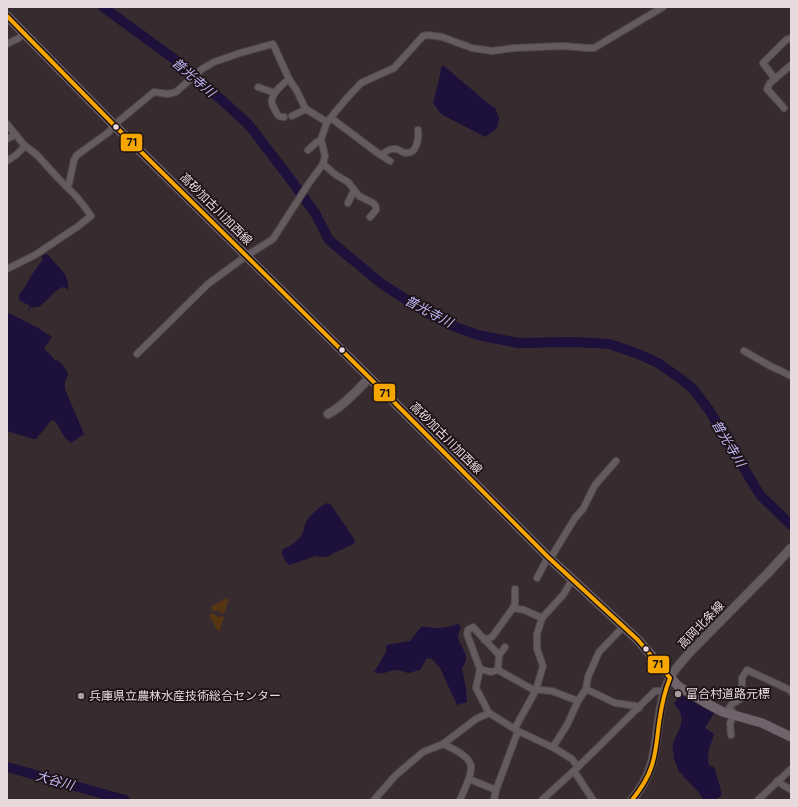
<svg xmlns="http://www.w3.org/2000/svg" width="798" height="807" viewBox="0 0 798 807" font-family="Figtree,'Noto Sans JP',sans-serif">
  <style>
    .green { fill: #553512 }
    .water { fill: #1d103a }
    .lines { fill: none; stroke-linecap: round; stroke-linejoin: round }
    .river { stroke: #1d103a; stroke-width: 10 }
    .street-casing { stroke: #52474b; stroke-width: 8 }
    .secondary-casing { stroke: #52474b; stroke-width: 10 }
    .primary-casing { stroke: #52474b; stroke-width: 10 }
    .street { stroke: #645b5e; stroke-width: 6 }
    .secondary { stroke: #645b5e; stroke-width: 8 }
    .primary { stroke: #71636c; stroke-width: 9 }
    .bus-1-casing { stroke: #1c1215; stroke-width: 7 }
    .bus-1 { stroke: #f7a600; stroke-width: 4 }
    .bus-dot { fill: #e8d9dd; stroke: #1c1215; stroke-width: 1.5 }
    .poi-dot { fill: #aa9ca0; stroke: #1c1215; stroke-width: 1.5 }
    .labels { text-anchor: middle; stroke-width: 3.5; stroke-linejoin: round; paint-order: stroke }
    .street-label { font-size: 12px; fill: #e8d9dd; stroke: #1c1215 }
    .poi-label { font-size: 12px; fill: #e8d9dd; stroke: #1c1215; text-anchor: start }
    .water-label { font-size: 13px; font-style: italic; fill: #c2b9fa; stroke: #1c1215 }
    .line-badge { stroke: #1c1215; stroke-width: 1.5 }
    .pale-badge-label { font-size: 11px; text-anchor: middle; font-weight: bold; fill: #111 }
  </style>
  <rect width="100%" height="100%" fill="#372b2f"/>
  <g class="green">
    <polygon points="227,598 229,599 224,614 222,613 220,611 212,611 212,606"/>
    <polygon points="212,613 218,617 222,616 224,617 220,630 218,631 209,616 210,614"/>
  </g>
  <g class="water">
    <polygon points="444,66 489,104 495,108 499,117 498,126 494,131 485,137 441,114 433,103 440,75 441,67"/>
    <path d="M47,254L65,274L68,283V290L64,287C51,289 45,311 31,307L27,313L30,306L19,300V295L26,285L31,276L43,259L41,256Z"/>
    <path d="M7,313L11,314L38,328L52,337L44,348L55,360L59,361L62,364L67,371L68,375L65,382V389L84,434L71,443C62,438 61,427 53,420L51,421L36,439H33L7,431Z"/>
    <path d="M328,503L331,505L353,537L355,541L354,544L334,553L329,556L325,557L315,556L293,564L289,565C285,561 281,555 282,550C289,546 296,543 301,536C304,532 304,526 306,522C309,516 322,504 328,503Z"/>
    <path d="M458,624L461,627C460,630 458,634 458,637C460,648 472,655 462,668L466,688L467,702L457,705L440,668L432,659L427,658L420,670C416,670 412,673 408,673C404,672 400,670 396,670C387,671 382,676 374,672L386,652V645L410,641L421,627C429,626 431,628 438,628C445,628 451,626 458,624Z"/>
    <path d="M680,694L714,713L705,728L714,734C711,744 706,754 709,765L715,768C716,778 722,786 721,796L715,800H703C700,792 694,788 689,782C685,779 683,775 680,772H679L673,756L674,755C668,738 685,731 681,715C680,711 677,707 674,704Z"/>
  </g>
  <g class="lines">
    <g class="river">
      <polyline points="103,7 173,58 225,103 249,125 285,172 315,213 329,240 382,284 424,311 453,326 478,335 518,343 571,342 595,343 609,344 636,353 658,363 681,379 694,390 709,410 760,495 791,525"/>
      <polyline points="7,767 125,800"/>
    </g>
    <g class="street-casing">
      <g id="street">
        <polyline points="7,44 19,38 24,34"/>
        <polyline points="775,79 763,63 786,40 791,38"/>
        <polyline points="258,87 275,93"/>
        <polyline points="784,108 767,89 770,83 791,65"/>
        <polyline points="292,116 306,109"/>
        <path d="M284,117C279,117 278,116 276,112C275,109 272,106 272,103C270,94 283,84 289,79"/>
        <polyline points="331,118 379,154 390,161"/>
        <polyline points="7,124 24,145 37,155 58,178 75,195 84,206 91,216 77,227 35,255 7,269"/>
        <polyline points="7,139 15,135"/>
        <polyline points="308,150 317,142 321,141"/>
        <path d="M381,155C385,152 390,148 395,149C399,149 402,153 407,153C417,153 419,138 418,130"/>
        <polyline points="7,161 16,155 25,146"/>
        <polyline points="323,164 336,175 348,182 359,196 373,203 375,205 376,208 376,210 370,217"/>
        <polyline points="66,186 69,184 74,160 77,155 109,132 114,125 154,92 168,94 176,92 202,69 214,62 240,53 273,44 289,79 297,91 305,108 309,111 327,122"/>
        <polyline points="348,203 354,190"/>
        <polyline points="744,351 772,367 781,371 791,376"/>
        <polyline points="137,354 208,284 246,256 273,239 309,183 323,164 325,156 321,139 327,122 347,98 361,83 394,68 423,36 428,35 442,37 472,48 492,51 514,48 563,46 588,48 594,48 663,7"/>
        <polyline points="550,559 575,518 583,509 595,485 616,461"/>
        <polyline points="537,578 548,557"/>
        <polyline points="513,608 524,610 542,618"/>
        <polyline points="484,640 492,637 513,608 515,603 515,589"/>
        <polyline points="499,655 505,647"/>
        <polyline points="480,669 491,672 498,670 532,689 552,691 578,701"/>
        <polyline points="498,670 499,655 473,627 468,630 467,634 480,669 476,688 489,713 518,731 554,748 572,759 578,767"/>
        <polyline points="586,689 615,703 636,706 639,708"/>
        <polyline points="515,728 536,690 543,666 537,649 537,634 542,618 563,595 572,580"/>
        <polyline points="731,735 730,723 734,715 733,712 729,708 732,704 740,699 742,695 742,678 747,670 790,690 791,692"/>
        <path d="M443,744C452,748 471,757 471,767C472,776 463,792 460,800"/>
        <polyline points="553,747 567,725 578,701 586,689 588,677 599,652 624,626"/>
        <polyline points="574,771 593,800"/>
        <polyline points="469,779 496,790"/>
        <polyline points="777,781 791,790"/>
        <polyline points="374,800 396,775 423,752 443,744 476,719 489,713"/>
        <polyline points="494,800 496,790 518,731"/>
        <polyline points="542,800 578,767 655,691 665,691"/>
        <polyline points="758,800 791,769"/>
      </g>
    </g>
    <g class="secondary-casing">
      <g id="secondary">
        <path d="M328,414C342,407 358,390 369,378"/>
        <path d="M632,800C658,768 654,744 661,707C663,697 665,686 670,678C675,668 684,659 691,651L768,573L791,548"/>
      </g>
    </g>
    <g class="primary-casing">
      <polyline id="primary" points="7,16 114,125 392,400 548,557 638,640 678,686 706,703 723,712 762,723 791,737"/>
    </g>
    <use href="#street" class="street"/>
    <use href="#secondary" class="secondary"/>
    <use href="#primary" class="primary"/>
    <g class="bus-1-casing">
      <path id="bus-1" d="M7,16L114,125L392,400L548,557L638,640L670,678C665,691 662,703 660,717C657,734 657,752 651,768C647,780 640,790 632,800"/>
    </g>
    <use href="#bus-1" class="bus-1"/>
  </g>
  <g class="bus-dot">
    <circle cx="116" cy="127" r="3.5"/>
    <circle cx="342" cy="350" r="3.5"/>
    <circle cx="646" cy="649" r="3.5"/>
  </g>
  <g class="poi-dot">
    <circle cx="678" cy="694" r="4"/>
    <circle cx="81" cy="696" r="4"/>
  </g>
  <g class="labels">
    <g class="street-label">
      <text transform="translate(216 209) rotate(45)" y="4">高砂加古川加西線</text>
      <text transform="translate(446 438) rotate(45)" y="4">高砂加古川加西線</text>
      <text transform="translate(701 625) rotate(-46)" y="4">高岡北条線</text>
    </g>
    <g class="poi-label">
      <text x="686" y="698">富合村道路元標</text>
      <text x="89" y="700">兵庫県立農林水産技術総合センター</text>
    </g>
    <g class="water-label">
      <text transform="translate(194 77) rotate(41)" y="5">普光寺川</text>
      <text transform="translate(429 311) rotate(28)" y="5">普光寺川</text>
      <text transform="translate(729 443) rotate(59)" y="5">普光寺川</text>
      <text transform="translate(55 780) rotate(16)" y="5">大谷川</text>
    </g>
  </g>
  <g class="line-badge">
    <rect x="120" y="133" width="23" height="19" rx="4" fill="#f7a600"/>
    <rect x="373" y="383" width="23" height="19" rx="4" fill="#f7a600"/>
    <rect x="647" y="655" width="23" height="19" rx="4" fill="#f7a600"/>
  </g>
  <g class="pale-badge-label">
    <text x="132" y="146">71</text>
    <text x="385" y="397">71</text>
    <text x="658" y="668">71</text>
  </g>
  <rect width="798" height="807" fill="none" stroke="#e8d9dd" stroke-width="16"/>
</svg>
